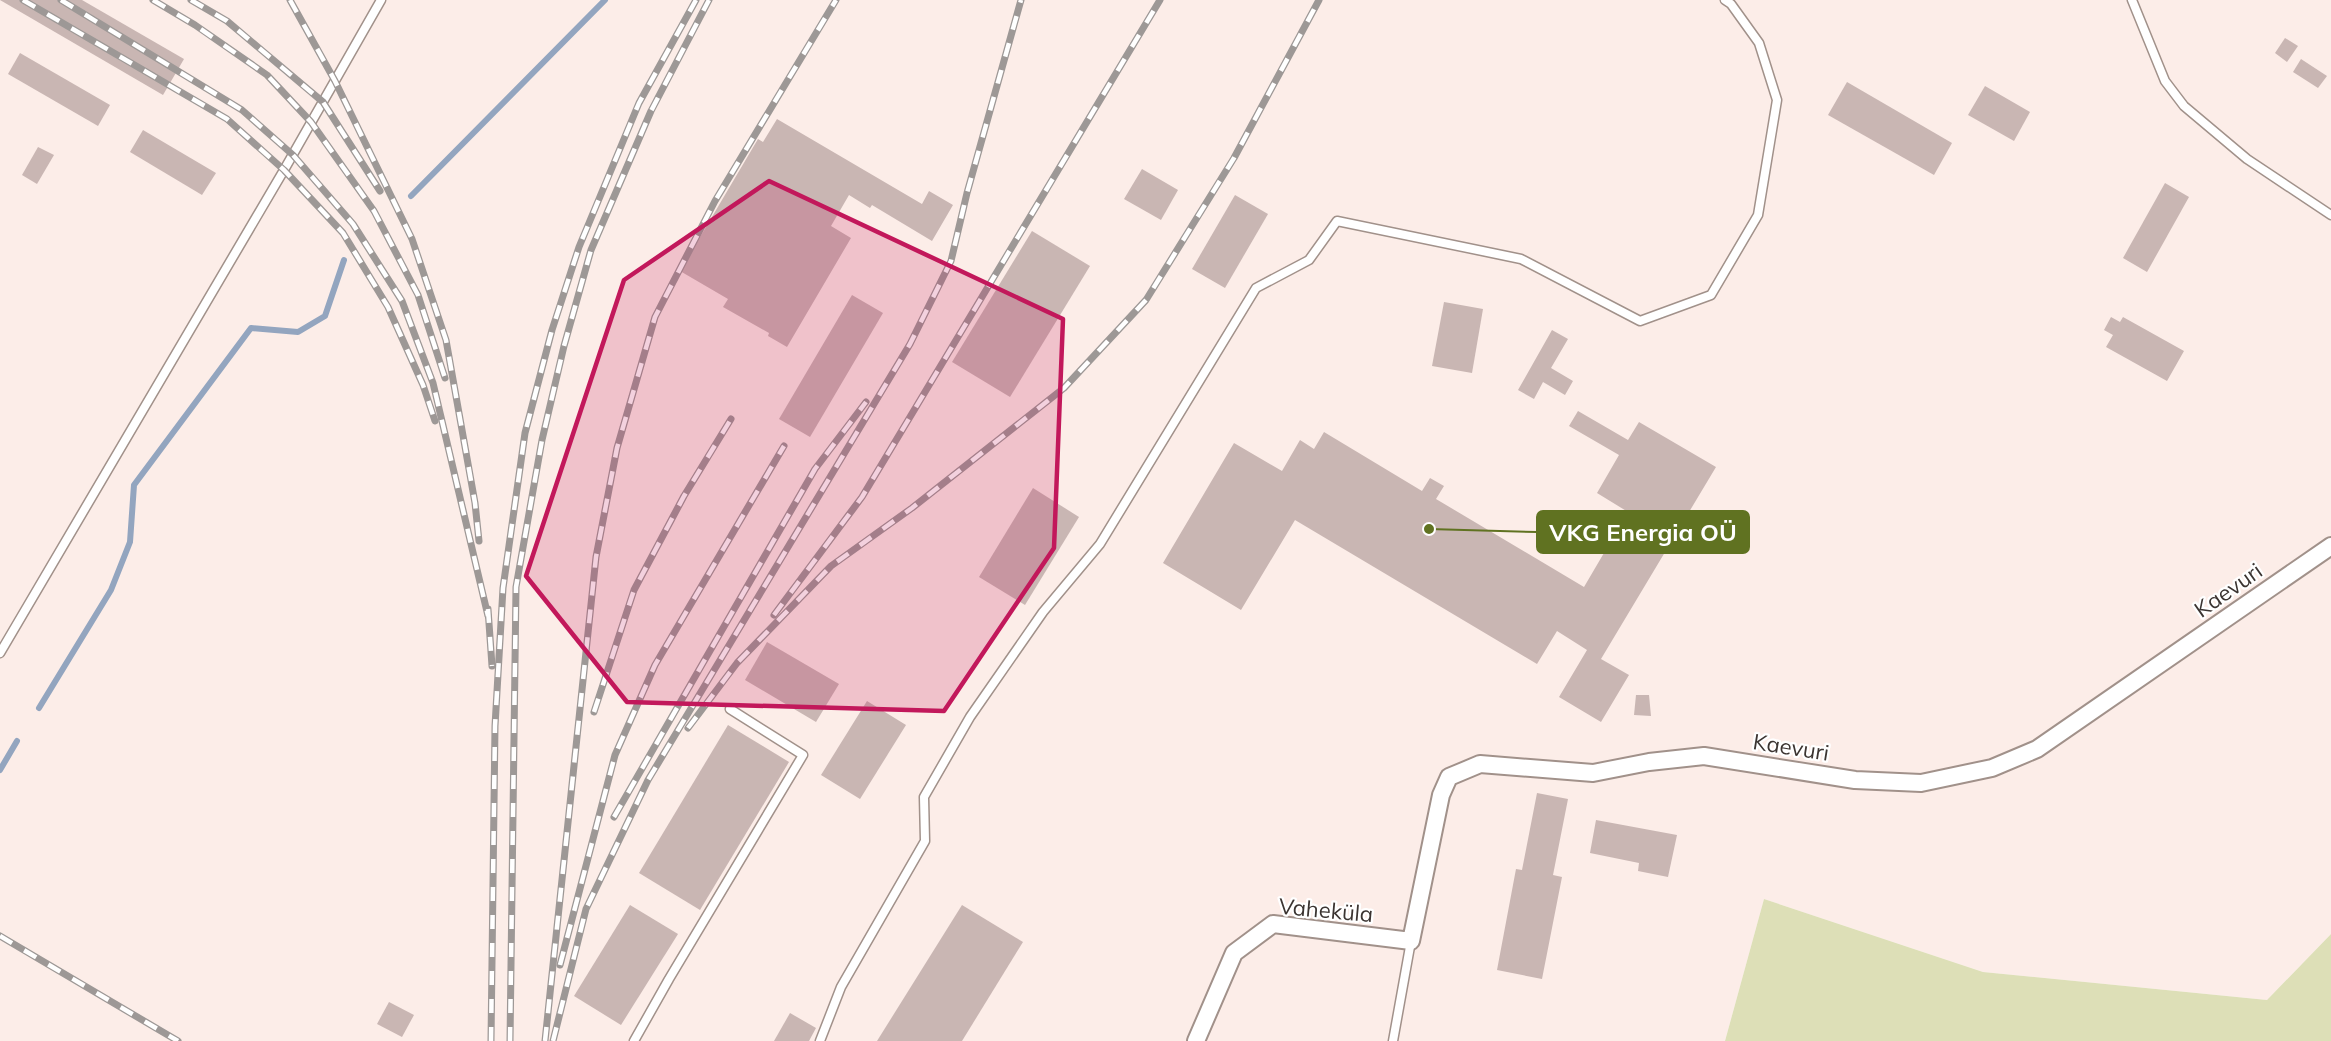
<svg xmlns="http://www.w3.org/2000/svg" width="2331" height="1041" viewBox="0 0 2331 1041" font-family="Mulish,sans-serif">
  <style>
    .industrial { fill: #fcede8 }
    .green { fill: #dddfb7 }
    .lines { fill: none; stroke-linecap: round; stroke-linejoin: round }
    .stream { stroke: #93a5bf; stroke-width: 6 }
    .building { fill: #c9b6b3 }
    .service-casing { stroke: #a1918a; stroke-width: 11 }
    .minor-casing { stroke: #a1918a; stroke-width: 20 }
    .service { stroke: #fff; stroke-width: 8 }
    .minor { stroke: #fff; stroke-width: 16 }
    .rail-casing { stroke: #9d9896; stroke-width: 7 }
    .rail { stroke: #fff; stroke-width: 4.5; stroke-dasharray: 14; stroke-linecap: butt }
    .marked { fill: #c2185b; fill-opacity: 0.2; stroke: #c2185b; stroke-width: 4.5; stroke-linejoin: round }
    .labels { text-anchor: middle; stroke-width: 4.5; stroke-linejoin: round; paint-order: stroke }
    .street-label { font-size: 22px; fill: #3b3431; stroke: #fff }
    .leader { fill: none; stroke: #607221; stroke-width: 2 }
    .callout-dot { fill: #607221; stroke: #fff; stroke-width: 2 }
    .callout { fill: #607221; stroke: #607221; stroke-width: 2 }
    .callout-label { font-size: 24px; text-anchor: middle; font-weight: bold; fill: #fff }
  </style>
  <rect width="100%" height="100%" fill="#fefaf9"/>
  <polygon class="industrial" points="0,0 2331,0 2331,934 2267,1000 1983,972 1764,899 1725,1041 0,1041"/>
  <polygon class="green" points="1764,899 1983,972 2267,1000 2331,934 2331,1041 1725,1041"/>
  <g class="lines">
    <g class="stream">
      <polyline points="411,196 605,0"/>
      <polyline points="39,708 111,590 130,542 134,485 251,328 298,332 325,316 344,260"/>
      <polyline points="0,770 17,741"/>
    </g>
  </g>
  <g class="building">
    <polygon points="0,0 82,0 184,59 163,95"/>
    <polygon points="2285,38 2298,46 2287,62 2275,53"/>
    <polygon points="20,53 110,105 98,126 8,74"/>
    <polygon points="2301,59 2327,76 2318,88 2293,72"/>
    <polygon points="1847,82 1952,143 1934,175 1828,115"/>
    <polygon points="1985,86 2030,112 2014,141 1968,115"/>
    <polygon points="777,119 922,204 929,191 953,205 932,241 872,205 870,208 849,195 831,226 851,238 787,347 768,336 769,333 723,307 728,299 680,271 758,139 763,142"/>
    <polygon points="143,130 216,173 202,195 130,152"/>
    <polygon points="38,147 54,155 37,184 22,175"/>
    <polygon points="1142,169 1178,190 1161,220 1124,199"/>
    <polygon points="2165,183 2189,197 2147,272 2123,258"/>
    <polygon points="1235,195 1268,214 1225,288 1192,269"/>
    <polygon points="1032,231 1090,266 1010,397 952,362"/>
    <polygon points="852,295 883,313 810,437 779,419"/>
    <polygon points="1444,302 1483,309 1472,373 1432,366"/>
    <polygon points="2111,317 2120,322 2123,317 2184,351 2167,381 2106,347 2113,335 2104,330"/>
    <polygon points="1552,330 1568,339 1551,368 1573,381 1565,395 1543,382 1534,399 1518,390"/>
    <polygon points="1578,411 1628,440 1639,422 1716,467 1601,659 1629,675 1601,722 1559,697 1587,650 1557,631 1537,664 1295,520 1241,610 1163,563 1234,443 1282,471 1300,440 1314,449 1324,432 1422,491 1430,478 1444,486 1436,499 1584,587 1628,512 1597,493 1619,455 1569,426"/>
    <polygon points="1033,488 1079,517 1025,605 979,577"/>
    <polygon points="767,642 839,684 816,722 745,680"/>
    <polygon points="1636,695 1649,695 1651,716 1634,715"/>
    <polygon points="867,701 906,725 860,799 821,775"/>
    <polygon points="728,725 789,762 700,910 639,873"/>
    <polygon points="1537,793 1568,799 1553,875 1562,877 1542,979 1497,970 1516,869 1522,870"/>
    <polygon points="1596,820 1677,835 1668,877 1638,871 1639,863 1590,853"/>
    <polygon points="630,905 678,934 621,1025 574,996"/>
    <polygon points="962,905 1023,942 962,1041 877,1041"/>
    <polygon points="389,1002 414,1015 402,1037 377,1024"/>
    <polygon points="790,1013 816,1028 809,1041 774,1041"/>
  </g>
  <g class="lines">
    <g class="service-casing">
      <g id="service">
        <polyline points="2132,0 2165,81 2184,106 2247,159 2331,215"/>
        <polyline points="0,653 284,170 381,0"/>
        <polyline points="634,1041 669,979 803,755 730,709"/>
        <polyline points="820,1041 841,987 925,841 924,797 970,717 1043,612 1100,544 1256,288 1309,260 1337,221 1521,259 1640,321 1711,295 1758,215 1777,100 1759,43 1731,4 1725,0"/>
        <polyline points="1393,1041 1411,941"/>
      </g>
    </g>
    <g class="minor-casing">
      <polyline id="minor" points="1196,1041 1234,953 1273,924 1411,941 1441,795 1449,777 1480,764 1593,773 1649,762 1704,756 1855,780 1921,783 1992,768 2037,749 2331,546"/>
    </g>
    <use href="#service" class="service"/>
    <use href="#minor" class="minor"/>
    <g class="rail-casing">
      <g id="rail">
        <polyline points="23,0 227,119 284,170 343,233 388,307 423,385 435,421"/>
        <polyline points="61,0 242,110 293,155 353,224 402,301 433,383 488,616"/>
        <polyline points="153,0 195,25 267,75 311,122 374,211 418,295 445,378"/>
        <polyline points="191,0 227,21 323,102 380,191"/>
        <polyline points="290,0 335,81 412,239 446,340 475,503 479,541"/>
        <polyline points="488,609 492,666"/>
        <polyline points="774,615 862,497 1160,0"/>
        <polyline points="594,712 634,590 684,496 731,419"/>
        <polyline points="688,728 737,663 831,566 912,508 1064,388 1146,300 1234,158 1319,0"/>
        <polyline points="614,817 815,469 866,402"/>
        <polyline points="0,936 178,1041"/>
        <polyline points="560,965 615,755 655,665 784,446"/>
        <polyline points="491,1041 495,726 503,588 525,433 552,330 579,247 639,103 696,0"/>
        <polyline points="510,1041 516,587 542,440 564,346 591,250 651,111 709,0"/>
        <polyline points="545,1041 596,557 617,448 655,317 715,201 836,0"/>
        <polyline points="553,1041 586,909 648,780 910,344 951,261 967,193 1021,0"/>
      </g>
    </g>
    <use href="#rail" class="rail"/>
  </g>
  <path class="marked" d="M769,181L1063,319L1054,548L944,711L627,702L526,576L624,280Z"/>
  <g class="labels">
    <g class="street-label">
      <text transform="translate(2228 590) rotate(-35)" y="8">Kaevuri</text>
      <text transform="translate(1791 747) rotate(9)" y="8">Kaevuri</text>
      <text transform="translate(1326 910) rotate(5)" y="8">Vaheküla</text>
    </g>
  </g>
  <path class="leader" d="M1429 529L1537 532"/>
  <circle class="callout-dot" cx="1429" cy="529" r="6"/>
  <rect class="callout" x="1537" y="511" width="212" height="42" rx="6"/>
  <g class="callout-label">
    <text x="1643" y="541">VKG Energia OÜ</text>
  </g>
</svg>
